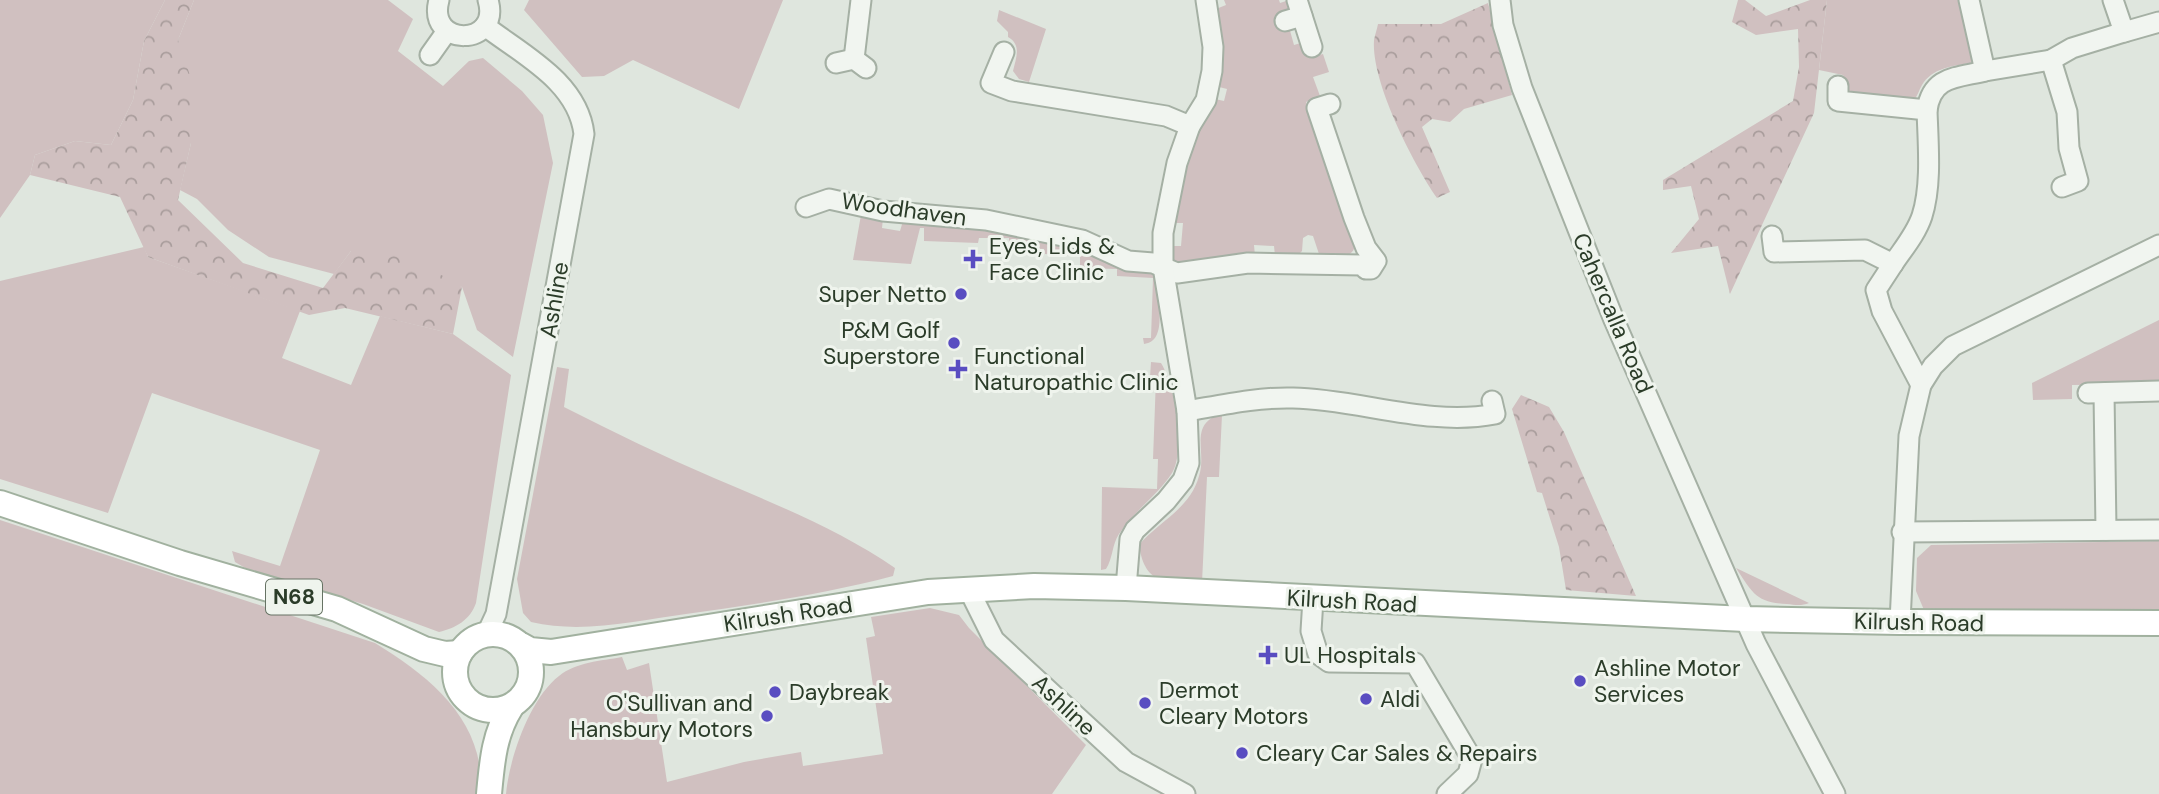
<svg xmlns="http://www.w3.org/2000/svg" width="2159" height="794" viewBox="0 0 2159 794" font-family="'DM Sans',sans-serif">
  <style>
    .grass { fill: #d0c0c0 }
    .forest { fill: url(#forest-crowns) }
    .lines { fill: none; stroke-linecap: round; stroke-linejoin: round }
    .minor-casing { stroke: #a5b0a4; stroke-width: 23 }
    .major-casing { stroke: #a1b19f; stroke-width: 28 }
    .minor { stroke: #f1f5f0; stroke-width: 19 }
    .major { stroke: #fff; stroke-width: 24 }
    .poi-dot { fill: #594dc1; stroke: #eff4ed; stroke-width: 2.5 }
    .labels { text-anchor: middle; stroke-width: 6; stroke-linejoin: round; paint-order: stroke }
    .shield { fill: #eff4ed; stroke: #667364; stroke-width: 2 }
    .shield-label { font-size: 21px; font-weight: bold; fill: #2b3c29 }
    .street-label { font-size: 23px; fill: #2b3c29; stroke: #eff4ed }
    .poi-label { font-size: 23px; fill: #2b3c29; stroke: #eff4ed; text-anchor: start }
  </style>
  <defs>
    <pattern id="forest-crowns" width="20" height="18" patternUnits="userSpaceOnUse" patternTransform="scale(1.75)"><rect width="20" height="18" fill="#d0c0c0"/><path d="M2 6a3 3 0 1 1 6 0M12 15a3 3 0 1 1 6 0" fill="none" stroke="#a99d9c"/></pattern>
  </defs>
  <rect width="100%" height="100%" fill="#dfe6de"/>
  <g class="grass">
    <polygon points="0,0 165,0 144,41 133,100 111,145 75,141 35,155 30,175 0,218"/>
    <polygon points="194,0 388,0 413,19 398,51 443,86 469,61 483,58 522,91 543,115 553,163 513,357 477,330 462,287 351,251 334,274 269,257 228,230 197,199 180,190 191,143 178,40"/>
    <polygon points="529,0 783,0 739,109 633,60 604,76 582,77 524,10"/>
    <path d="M1224,0H1279L1280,3L1289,0L1292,6L1289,10L1275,17L1279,28L1289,27L1294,45L1304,42L1309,58L1323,54L1329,72L1313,77L1320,96L1306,102L1356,237C1357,261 1337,258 1320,257L1313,236L1308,235L1303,238L1302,251L1297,256H1275L1274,246L1254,245L1255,256L1178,264L1172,258V246H1181L1183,223H1173L1178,189L1196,131L1215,99L1224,101L1227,89L1219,87L1221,67L1216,9L1226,5Z"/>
    <path d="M1827,0H1958L1973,60L1970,63C1953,66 1932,68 1922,85C1919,90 1918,95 1914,100L1856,94L1849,98L1847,83L1843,75L1819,70Z"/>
    <path d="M999,10L1046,29L1029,82L1019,79L1013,71C1016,58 1022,45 1008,37V32L997,21Z"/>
    <path d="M861,215L883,218L882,228L900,231L903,221L1042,236L1152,271L1155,274C1156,292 1170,342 1144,344L1143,338H1151L1153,278L1117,276V269L1080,268V256L1045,254L1044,249L1009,247V238H979L978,243L924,241V228H920L911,264L853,260Z"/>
    <path d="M144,247L148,257L300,311L282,358L351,385L380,316L453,334L511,375L476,603C470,620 456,628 439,632L363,604L247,569L235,562L232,551L280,566L320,450L152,393L108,513L0,479V281Z"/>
    <polygon points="2159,320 2159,384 2072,385 2072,399 2033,400 2032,383"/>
    <path d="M1151,362L1161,363C1175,385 1186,450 1172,473C1158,495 1134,511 1119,534C1112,544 1113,558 1106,569L1101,570L1102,487L1157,489L1158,459H1153L1156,378L1150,377Z"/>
    <path d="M557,367L569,369L564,407C613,432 663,456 714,478C775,504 840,530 895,568L893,576C825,594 756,604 686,614C635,621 582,634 531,622L523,613L517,579Z"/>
    <path d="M1218,415H1222L1219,477H1207L1202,583C1168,582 1145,587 1139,545C1159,521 1190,509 1199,476C1207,453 1189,426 1218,415Z"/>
    <path d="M0,520L375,643C432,678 485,721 481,794H0Z"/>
    <polygon points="2159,541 2159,614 1924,610 1916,591 1917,558 1931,545"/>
    <path d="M1736,568L1809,603C1802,606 1795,605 1787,604C1756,603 1752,592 1736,568Z"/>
    <path d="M930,608L959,615L969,628L1086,745L1052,794H506C509,759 530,698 559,676C576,662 601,661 622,657L627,670L649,663L667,782L744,762L801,752L803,766L883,754L866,638L875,636L871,617Z"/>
  </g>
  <g class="forest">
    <polygon points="165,0 194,0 178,40 196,93 191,143 178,200 243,263 323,288 351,251 393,247 462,287 453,334 345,308 309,315 148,257 120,197 30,175 35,155 75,141 111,145 133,100 144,41"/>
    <polygon points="1738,0 1745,0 1766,16 1810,0 1827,0 1814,113 1730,294 1718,246 1671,253 1699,219 1691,186 1663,190 1663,180 1793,101 1799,67 1798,29 1756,35 1732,22"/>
    <path d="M1488,3L1512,95L1464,109L1450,122L1432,119L1422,127L1450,192L1437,198C1413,163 1371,82 1374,40C1375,35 1377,29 1378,24H1441Z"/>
    <polygon points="1521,395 1549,407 1564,432 1636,596 1566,590 1559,547 1542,493 1537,492 1512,409"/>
  </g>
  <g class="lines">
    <g class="minor-casing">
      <g id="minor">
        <path d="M439,0C426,48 502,47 488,0"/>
        <polyline points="1297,0 1312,47"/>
        <polyline points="1500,0 1503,25 1522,88 1614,320 1756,644 1835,794"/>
        <polyline points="1285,21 1302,16"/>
        <polyline points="2124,32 2159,22"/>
        <polyline points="1004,52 991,83 1012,91 1166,116 1190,126"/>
        <polyline points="430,55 447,31"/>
        <polyline points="854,59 861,0"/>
        <polyline points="2051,60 2072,48 2124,32 2113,0"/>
        <polyline points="836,63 854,59 866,68"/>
        <polyline points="1985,71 2051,60 2067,112 2069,148 2078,181 2062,187"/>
        <path d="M1927,110C1932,76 1956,78 1985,71L1969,0"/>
        <polyline points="806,207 829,199 883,211 986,220 1082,240 1128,261 1153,263 1177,273 1248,263 1362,265 1366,269 1371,269 1376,261 1366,248 1354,218 1317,108 1330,104"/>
        <path d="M1772,236L1774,252L1865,250L1893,264C1903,249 1916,234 1922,216C1932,185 1928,143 1927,110L1838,101V86"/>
        <polyline points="1893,264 1876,290 1882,311 1921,385"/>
        <polyline points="2088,393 2159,391"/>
        <polyline points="2104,393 2106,530"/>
        <path d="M1187,411C1222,405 1257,397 1293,398C1358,399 1429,427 1495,414L1492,401"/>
        <polyline points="1902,532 2159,530"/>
        <polyline points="1126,588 1130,539 1135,530 1166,501 1183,480 1189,463 1187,411 1163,267 1163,233 1177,163 1190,126 1206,100 1212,71 1213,47 1206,0"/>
        <polyline points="969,590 994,640 1126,762 1185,794"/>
        <polyline points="1313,599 1311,631 1318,654 1329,662 1415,663 1472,759 1468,774 1447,794"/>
        <polyline points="1900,622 1909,436 1921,385 1933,366 1953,346 2159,245"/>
        <path d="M481,636L489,629L496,614L584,134C578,82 523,55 485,26"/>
      </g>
    </g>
    <g class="major-casing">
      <g id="major">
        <polyline points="0,503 180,563 337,609 424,649 445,654 460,653"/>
        <circle cx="493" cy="672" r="38"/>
        <polyline points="521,645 530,650 551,652 928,592 1034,586 1126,588 1745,619 1900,622 2159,623"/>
        <path d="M489,794C492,762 494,734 511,707"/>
      </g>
    </g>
    <use href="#minor" class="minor"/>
    <use href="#major" class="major"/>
  </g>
  <g class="poi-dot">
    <path d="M969.5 248.5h7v7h7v7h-7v7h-7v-7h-7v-7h7z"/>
    <circle cx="961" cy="294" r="7"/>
    <circle cx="954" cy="343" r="7"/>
    <path d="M954.5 358.5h7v7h7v7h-7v7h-7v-7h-7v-7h7z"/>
    <path d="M1264.5 644.5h7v7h7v7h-7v7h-7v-7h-7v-7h7z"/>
    <circle cx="1580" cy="681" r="7"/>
    <circle cx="775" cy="692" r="7"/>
    <circle cx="1366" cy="699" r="7"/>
    <circle cx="1145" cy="703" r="7"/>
    <circle cx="767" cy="716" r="7"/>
    <circle cx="1242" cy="753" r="7"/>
  </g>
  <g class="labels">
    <rect class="shield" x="266" y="579.5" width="56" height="35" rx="5"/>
    <g class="shield-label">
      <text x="294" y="604">N68</text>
    </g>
    <g class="street-label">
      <text transform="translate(904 209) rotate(8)" y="8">Woodhaven</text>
      <text transform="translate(554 300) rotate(-80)" y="8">Ashline</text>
      <text transform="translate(1613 313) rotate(67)" y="8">Cahercalla Road</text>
      <text transform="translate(1352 601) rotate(3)" y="8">Kilrush Road</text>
      <text transform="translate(788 614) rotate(-9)" y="8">Kilrush Road</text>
      <text transform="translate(1919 622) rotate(1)" y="8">Kilrush Road</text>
      <text transform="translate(1064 705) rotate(43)" y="8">Ashline</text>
    </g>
    <g class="poi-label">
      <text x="989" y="254">Eyes, Lids &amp;<tspan x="989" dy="26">Face Clinic</tspan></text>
      <text x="947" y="302" text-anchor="end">Super Netto</text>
      <text x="940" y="338" text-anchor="end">P&amp;M Golf<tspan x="940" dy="26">Superstore</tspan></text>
      <text x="974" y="364">Functional<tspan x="974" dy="26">Naturopathic Clinic</tspan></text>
      <text x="1284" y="663">UL Hospitals</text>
      <text x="1594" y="676">Ashline Motor<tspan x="1594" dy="26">Services</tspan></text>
      <text x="1159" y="698">Dermot<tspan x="1159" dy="26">Cleary Motors</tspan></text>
      <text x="789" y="700">Daybreak</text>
      <text x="1380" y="707">Aldi</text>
      <text x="753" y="711" text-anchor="end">O'Sullivan and<tspan x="753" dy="26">Hansbury Motors</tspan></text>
      <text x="1256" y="761">Cleary Car Sales &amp; Repairs</text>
    </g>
  </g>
</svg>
